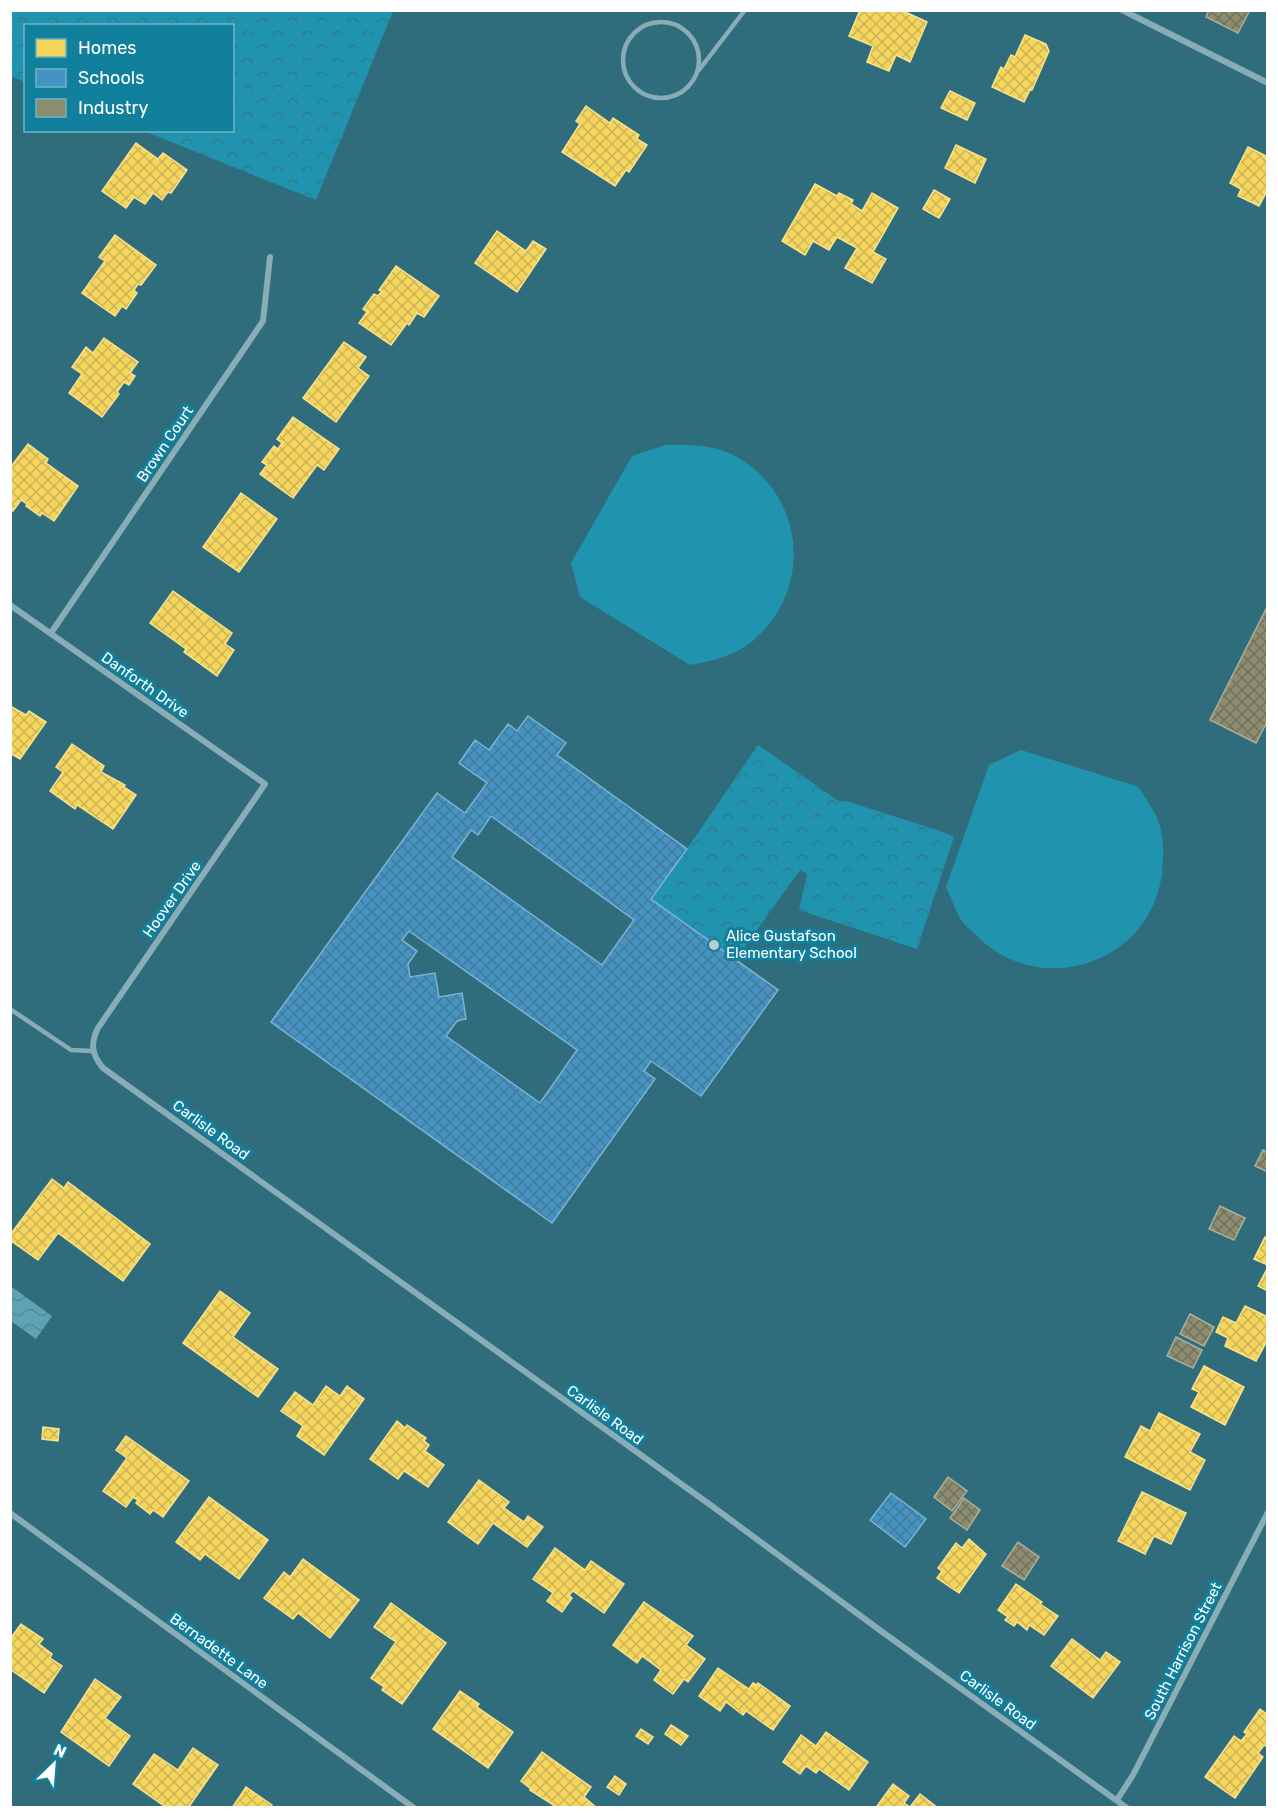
<svg xmlns="http://www.w3.org/2000/svg" width="1278" height="1818" viewBox="0 0 1278 1818" font-family="Rubik,sans-serif">
  <style>
    .forest { fill: url(#forest-crowns) }
    .pitch { fill: #2094af }
    .water { fill: url(#water-waves) }
    .homes { fill: url(#homes-cross-hatch); stroke: #f9e28d; stroke-width: 1.5 }
    .schools { fill: url(#schools-cross-hatch); stroke: #7bb3d5; stroke-width: 1.5; fill-rule: evenodd }
    .industry { fill: url(#industry-cross-hatch); stroke: #aeae9a; stroke-width: 1.5 }
    .lines { fill: none; stroke-linecap: round; stroke-linejoin: round }
    .lane { stroke: #88adb6; stroke-width: 4.5 }
    .street { stroke: #88adb6; stroke-width: 6 }
    .poi-dot { fill: #b7ccd1; stroke: #11809c; stroke-width: 2 }
    .labels { text-anchor: middle; stroke-width: 6; stroke-linejoin: round; paint-order: stroke }
    .street-label { font-size: 15px; fill: #fff; stroke: #11809c }
    .poi-label { font-size: 15px; fill: #fff; stroke: #11809c; text-anchor: start }
  </style>
  <defs>
    <pattern id="forest-crowns" width="20" height="18" patternUnits="userSpaceOnUse" patternTransform="scale(1.5)"><rect width="20" height="18" fill="#2094af"/><path d="M2 6a3 3 0 1 1 6 0M12 15a3 3 0 1 1 6 0" fill="none" stroke="#2f7b8c"/></pattern>
    <pattern id="water-waves" width="16" height="10" patternUnits="userSpaceOnUse" patternTransform="scale(1.5)"><rect width="16" height="10" fill="#5ca4b5"/><path d="M0 5q4-4 8 0t8 0" fill="none" stroke="#578a96"/></pattern>
    <pattern id="homes-cross-hatch" width="8" height="8" patternUnits="userSpaceOnUse" patternTransform="scale(1.5)"><rect width="8" height="8" fill="#f6d55c"/><path d="M0 0l8 8M0 8l8-8" fill="none" stroke="#ccb358"/></pattern>
    <pattern id="schools-cross-hatch" width="8" height="8" patternUnits="userSpaceOnUse" patternTransform="scale(1.5)"><rect width="8" height="8" fill="#4393c3"/><path d="M0 0l8 8M0 8l8-8" fill="none" stroke="#467a99"/></pattern>
    <pattern id="industry-cross-hatch" width="8" height="8" patternUnits="userSpaceOnUse" patternTransform="scale(1.5)"><rect width="8" height="8" fill="#8c8c6e"/><path d="M0 0l8 8M0 8l8-8" fill="none" stroke="#727260"/></pattern>
  </defs>
  <rect width="100%" height="100%" fill="#306d7c"/>
  <g class="forest">
    <polygon points="286,11 289,12 290,10 393,11 316,200 144,131 232,130 232,26 26,26 25,82 11,76 11,11"/>
    <polygon points="758,745 840,802 846,801 943,832 954,837 917,949 799,910 807,874 800,870 736,959 651,899 687,849"/>
  </g>
  <g class="pitch">
    <path d="M666,445C690,445 715,444 737,457C804,495 813,587 756,638C737,656 714,660 690,665L580,597L571,563L632,456Z"/>
    <path d="M1021,750L1139,787C1144,797 1153,808 1157,818C1164,835 1164,854 1162,872C1152,965 1037,1001 974,933C970,929 964,925 961,920C955,910 951,897 946,887L989,765Z"/>
  </g>
  <polygon class="water" points="12,1287 52,1316 36,1339 11,1321 10,1290"/>
  <g class="homes">
    <polygon points="860,10 901,10 927,22 910,62 896,55 889,71 867,62 873,46 849,36"/>
    <polygon points="1025,35 1046,44 1049,51 1032,90 1030,90 1024,102 992,87 1001,67 1004,69 1011,55 1015,57"/>
    <polygon points="950,91 975,103 967,120 941,108"/>
    <polygon points="586,106 610,123 613,118 639,135 637,139 647,145 629,172 626,170 615,186 562,152 580,124 576,121"/>
    <polygon points="136,143 158,159 163,153 187,170 171,193 168,192 162,200 153,193 145,204 134,197 126,208 102,191"/>
    <polygon points="956,145 986,159 975,183 945,168"/>
    <polygon points="1248,147 1268,157 1268,189 1259,206 1238,196 1241,189 1230,183"/>
    <polygon points="815,184 837,196 839,193 853,200 851,204 862,211 872,193 898,208 873,252 886,259 872,283 845,268 857,248 837,237 829,250 813,241 805,255 782,241"/>
    <polygon points="934,190 950,199 939,218 923,209"/>
    <polygon points="497,231 526,251 533,241 546,249 517,292 475,263"/>
    <polygon points="115,235 156,265 141,285 138,284 134,290 137,293 126,309 122,306 115,316 82,293 105,261 99,257"/>
    <polygon points="396,266 439,296 424,317 417,313 409,325 407,323 391,345 359,323 367,312 363,309 374,294 378,296 382,291 379,290"/>
    <polygon points="104,338 138,362 130,373 135,376 129,385 124,382 117,392 119,394 102,417 69,393 82,374 72,367 86,347 93,353"/>
    <polygon points="344,342 366,357 358,368 369,376 336,422 303,398"/>
    <polygon points="293,417 339,449 324,470 317,465 293,498 260,474 267,465 262,462 274,446 278,449 282,443 277,439"/>
    <polygon points="28,444 48,459 46,463 78,486 54,521 42,513 40,516 26,506 27,504 21,500 13,511 10,509 10,468"/>
    <polygon points="241,493 277,519 239,572 203,547"/>
    <polygon points="173,591 232,633 225,644 234,650 217,676 184,652 186,649 150,623"/>
    <polygon points="10,706 26,715 29,711 46,722 20,759 10,753"/>
    <polygon points="72,744 104,766 101,772 125,785 124,787 136,795 113,829 77,805 75,809 50,791 63,772 56,767"/>
    <polygon points="52,1179 64,1188 68,1182 150,1244 123,1281 58,1233 38,1260 10,1240 10,1235"/>
    <polygon points="1265,1237 1268,1238 1268,1265 1254,1259"/>
    <polygon points="1268,1267 1268,1291 1258,1286"/>
    <polygon points="220,1291 250,1313 233,1337 278,1369 258,1397 183,1343"/>
    <polygon points="1245,1306 1268,1317 1268,1339 1256,1361 1225,1346 1228,1338 1216,1332 1223,1317 1236,1323"/>
    <polygon points="1204,1366 1244,1387 1225,1425 1191,1407 1199,1392 1192,1389"/>
    <polygon points="326,1386 340,1396 347,1386 364,1399 324,1455 297,1436 303,1426 281,1411 295,1392 313,1405"/>
    <polygon points="1159,1413 1200,1434 1190,1452 1205,1460 1190,1490 1125,1457 1141,1426 1150,1431"/>
    <polygon points="397,1421 405,1428 407,1425 426,1438 424,1441 429,1445 425,1451 444,1465 428,1487 404,1471 398,1479 370,1459"/>
    <polygon points="43,1427 59,1429 58,1441 42,1439"/>
    <polygon points="126,1436 189,1481 163,1517 153,1510 150,1514 136,1503 138,1500 133,1497 126,1507 103,1491 127,1458 116,1450"/>
    <polygon points="479,1480 509,1502 504,1508 524,1522 528,1516 543,1527 527,1547 493,1523 478,1544 448,1522"/>
    <polygon points="1142,1492 1186,1513 1171,1544 1154,1536 1145,1554 1118,1541"/>
    <polygon points="209,1497 268,1540 239,1579 205,1554 200,1560 176,1542"/>
    <polygon points="969,1539 986,1554 959,1593 937,1578 942,1571 938,1568 956,1543 962,1548"/>
    <polygon points="555,1548 585,1570 591,1561 624,1584 604,1613 573,1591 569,1595 572,1598 562,1612 547,1601 553,1593 533,1579"/>
    <polygon points="303,1559 359,1600 330,1638 298,1613 293,1619 264,1598 284,1572 290,1577"/>
    <polygon points="1016,1584 1042,1602 1040,1604 1058,1616 1044,1635 1029,1625 1027,1630 1017,1622 1014,1626 1005,1620 1008,1617 998,1610"/>
    <polygon points="644,1602 693,1636 686,1645 705,1659 688,1682 684,1679 673,1694 654,1680 661,1670 642,1656 637,1663 613,1645"/>
    <polygon points="391,1603 446,1643 402,1704 382,1690 384,1687 371,1678 396,1642 374,1627"/>
    <polygon points="21,1624 43,1639 39,1644 52,1654 50,1658 62,1666 44,1693 10,1669 10,1639"/>
    <polygon points="1072,1639 1100,1660 1106,1652 1120,1662 1093,1698 1051,1666"/>
    <polygon points="718,1668 749,1689 753,1683 757,1685 758,1683 790,1706 773,1730 746,1711 743,1715 726,1702 720,1711 699,1696"/>
    <polygon points="95,1679 121,1697 105,1718 130,1736 109,1766 61,1732"/>
    <polygon points="460,1691 479,1704 477,1707 513,1732 488,1768 433,1729"/>
    <polygon points="1260,1709 1268,1715 1268,1746 1267,1747 1264,1745 1258,1753 1263,1757 1235,1798 1205,1777 1234,1736 1241,1741 1247,1734 1244,1732"/>
    <polygon points="671,1725 688,1736 681,1745 665,1734"/>
    <polygon points="641,1729 653,1737 648,1744 636,1736"/>
    <polygon points="826,1732 868,1762 849,1790 819,1769 816,1773 806,1766 800,1774 783,1762 801,1735 816,1746"/>
    <polygon points="193,1748 218,1765 188,1808 167,1808 133,1784 154,1754 178,1770"/>
    <polygon points="542,1752 591,1787 584,1797 597,1808 554,1808 555,1806 530,1790 531,1789 521,1781"/>
    <polygon points="615,1776 626,1784 619,1795 607,1787"/>
    <polygon points="893,1784 909,1796 904,1803 910,1807 920,1794 938,1808 878,1808 877,1806"/>
    <polygon points="246,1787 272,1805 271,1808 232,1808"/>
  </g>
  <g class="schools">
    <path d="M528,716L566,743L557,755L687,849L651,899L778,990L701,1096L651,1061L644,1071L655,1079L552,1223L271,1022L437,793L465,813L487,783L459,763L475,740L489,750L508,724L517,731ZM491,816L634,920L602,965L452,857L471,830L478,835ZM409,931L577,1050L540,1103L446,1036L457,1021L466,1019L462,993L439,997L435,973L410,977L408,964L417,951L402,940Z"/>
    <polygon points="891,1493 926,1519 905,1547 870,1520"/>
  </g>
  <g class="industry">
    <polygon points="1209,10 1250,10 1238,33 1206,17"/>
    <polygon points="1268,605 1268,720 1256,743 1210,720"/>
    <polygon points="1263,1150 1268,1152 1268,1172 1255,1166"/>
    <polygon points="1220,1206 1245,1218 1234,1240 1209,1229"/>
    <polygon points="1190,1314 1214,1327 1204,1346 1180,1334"/>
    <polygon points="1176,1337 1202,1350 1193,1368 1167,1356"/>
    <polygon points="948,1477 967,1491 952,1511 934,1497"/>
    <polygon points="964,1498 980,1510 967,1530 950,1518"/>
    <polygon points="1018,1542 1039,1557 1024,1580 1002,1566"/>
  </g>
  <g class="lines">
    <g class="lane">
      <circle cx="661" cy="60" r="38"/>
      <polyline points="699,70 745,10"/>
      <polyline points="10,1009 71,1050 92,1051"/>
    </g>
    <g class="street">
      <polyline points="1122,10 1268,83"/>
      <path d="M10,605L265,784L98,1028C90,1044 92,1055 103,1068L716,1509L881,1631L1127,1808"/>
      <polyline points="51,633 263,321 270,257"/>
      <polyline points="10,1513 414,1808"/>
      <polyline points="1117,1800 1133,1775 1268,1512"/>
    </g>
  </g>
  <circle class="poi-dot" cx="714" cy="945" r="6"/>
  <g class="labels">
    <g class="street-label">
      <text transform="translate(165 444) rotate(-56)" y="5">Brown Court</text>
      <text transform="translate(145 685) rotate(35)" y="5">Danforth Drive</text>
      <text transform="translate(172 899) rotate(-55)" y="5">Hoover Drive</text>
      <text transform="translate(211 1130) rotate(36)" y="5">Carlisle Road</text>
      <text transform="translate(605 1415) rotate(36)" y="5">Carlisle Road</text>
      <text transform="translate(219 1651) rotate(36)" y="5">Bernadette Lane</text>
      <text transform="translate(1183 1651) rotate(-63)" y="5">South Harrison Street</text>
      <text transform="translate(998 1700) rotate(36)" y="5">Carlisle Road</text>
    </g>
    <g class="poi-label">
      <text x="726" y="941">Alice Gustafson<tspan x="726" dy="17">Elementary School</tspan></text>
    </g>
  </g>
  <rect width="1278" height="1818" fill="none" stroke="#ffffff" stroke-width="24"/>
  <rect x="24" y="24" width="210" height="108" fill="#11809c" stroke="#70b3c4" stroke-width="1.5"/>
  <rect x="36" y="39" width="30" height="18" fill="#f6d55c" stroke="#70b3c4" stroke-width="1.5"/>
  <text x="78" y="54" font-size="18" fill="#ffffff">Homes</text>
  <rect x="36" y="69" width="30" height="18" fill="#4393c3" stroke="#70b3c4" stroke-width="1.5"/>
  <text x="78" y="84" font-size="18" fill="#ffffff">Schools</text>
  <rect x="36" y="99" width="30" height="18" fill="#8c8c6e" stroke="#70b3c4" stroke-width="1.5"/>
  <text x="78" y="114" font-size="18" fill="#ffffff">Industry</text>
  <g transform="translate(54 1764) rotate(25)" stroke="#11809c" stroke-width="4.5" paint-order="stroke">
  <path d="M0-4.5L10 22L0 15L-10 22Z" fill="#ffffff"/>
  <text y="-9" font-size="16" font-weight="bold" text-anchor="middle" fill="#ffffff">N</text>
  </g>
</svg>
